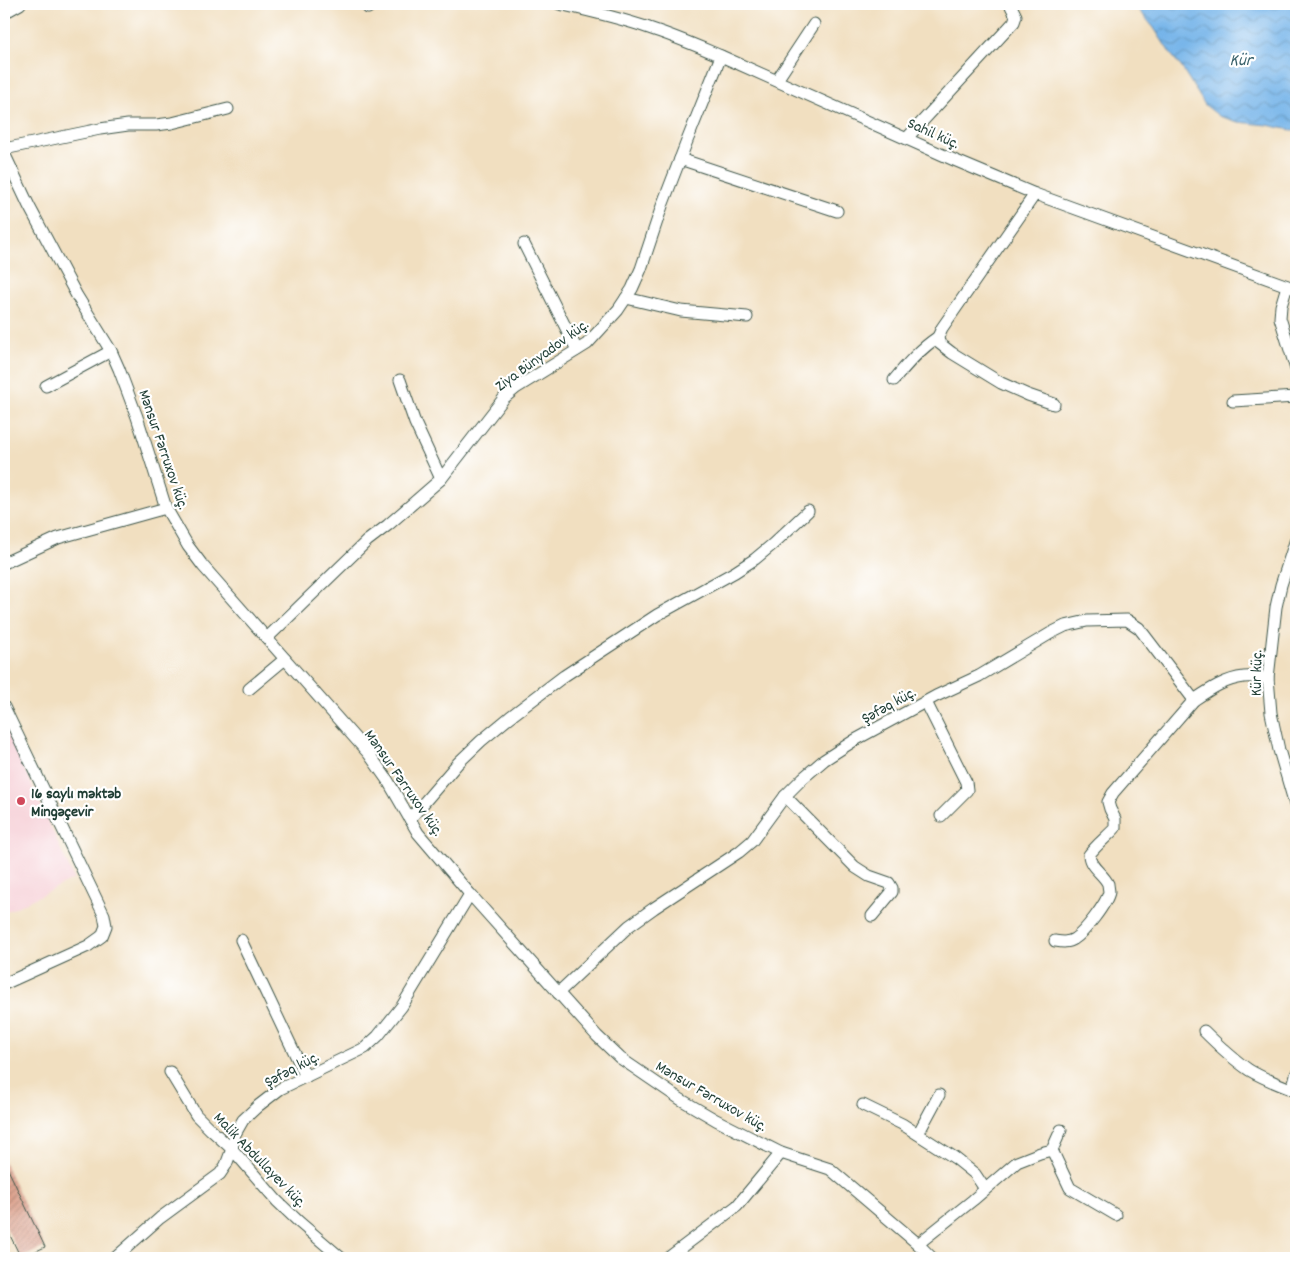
<svg xmlns="http://www.w3.org/2000/svg" width="1300" height="1262" viewBox="0 0 1300 1262" font-family="Dekko,sans-serif">
  <style>
    .built { fill: #f6cfd6 }
    .water { fill: url(#water-waves); stroke: #4a788e }
    .building { fill: url(#building-hatch) }
    .lines { fill: none; stroke-linecap: round; stroke-linejoin: round }
    .street-casing { stroke: #3e5549; stroke-width: 13 }
    .street { stroke: #fff; stroke-width: 11 }
    .poi-dot { fill: #d1495b; stroke: #fff; stroke-width: 2 }
    .labels { text-anchor: middle; stroke-width: 4.5; stroke-linejoin: round; paint-order: stroke }
    .street-label { font-size: 16px; fill: #1f3d34; stroke: #fff }
    .poi-label { font-size: 16px; font-weight: bold; fill: #1f3d34; stroke: #fff; text-anchor: start }
    .water-label { font-size: 18px; font-style: italic; fill: #39616a; stroke: #fff }
  </style>
  <defs>
    <pattern id="water-waves" width="16" height="10" patternUnits="userSpaceOnUse" patternTransform="scale(1.25)"><rect width="16" height="10" fill="#75b4e9"/><path d="M0 5q4-4 8 0t8 0" fill="none" stroke="#5f94be"/></pattern>
    <pattern id="building-hatch" width="6" height="6" patternUnits="userSpaceOnUse" patternTransform="scale(1.25)"><rect width="6" height="6" fill="#dda28d"/><path d="M-1 1l2-2M0 6l6-6M5 7l2-2" fill="none" stroke="#b38574"/></pattern>
  </defs>
  <rect width="100%" height="100%" fill="#fff"/>
  <filter id="ink" filterUnits="userSpaceOnUse"><feTurbulence type="fractalNoise" baseFrequency=".02" numOctaves="2"/><feDisplacementMap in="SourceGraphic" scale="10" xChannelSelector="R" yChannelSelector="G"/><feConvolveMatrix kernelMatrix="1 2 1 2 8 2 1 2 1" color-interpolation-filters="sRGB"/></filter>
  <filter id="wash" filterUnits="userSpaceOnUse"><feTurbulence type="fractalNoise" baseFrequency=".0096" numOctaves="4" result="noise"/><feDisplacementMap in="SourceGraphic" scale="20" xChannelSelector="R" yChannelSelector="G"/><feGaussianBlur stdDeviation="1.12" result="paint"/><feColorMatrix in="noise" values="0 0 0 0 0 0 0 0 0 0 0 0 0 0 0 0 0 1.4 0 .05"/><feComposite in="paint" operator="in"/></filter>
  <g filter="url(#wash)">
    <rect width="100%" height="100%" fill="#f1dfc0"/>
    <polygon class="built" points="4,723 74,879 4,913"/>
    <polygon class="water" points="1134,4 1296,4 1296,131 1267,125 1238,122 1219,116 1205,105 1182,68 1170,53 1154,28"/>
    <g id="blocks">
      <polygon class="building" points="4,1161 45,1247 21,1258 4,1223"/>
    </g>
  </g>
  <g filter="url(#ink)">
    <use href="#blocks" fill-opacity="0" stroke="#3e5549" stroke-width="1"/>
    <g class="lines">
      <g class="street-casing">
        <g id="street">
          <path d="M559,4C590,11 620,18 649,28C674,36 697,46 721,56L954,160L1035,194L1296,289"/>
          <polyline points="368,8 369,4"/>
          <polyline points="4,13 20,4"/>
          <polyline points="777,80 814,24"/>
          <polyline points="907,138 1014,22 1016,16 1010,4"/>
          <polyline points="4,149 100,129 128,125 156,125 172,123 228,109"/>
          <polyline points="4,153 29,206 77,296 111,351 119,369 137,417 166,508 188,546 203,566 369,754 388,781 418,833 470,894 597,1036 620,1058 680,1099 716,1120 781,1153 830,1169 918,1244 932,1258"/>
          <polyline points="680,159 837,211"/>
          <polyline points="1035,194 942,328 938,337 939,343 952,353 1001,383 1028,395 1054,404"/>
          <polyline points="524,244 577,350"/>
          <polyline points="1287,286 1281,306 1280,318 1296,369"/>
          <polyline points="626,298 681,311 747,317"/>
          <polyline points="400,380 415,423 441,479"/>
          <path d="M894,380C907,364 920,349 938,337"/>
          <polyline points="46,386 111,351"/>
          <polyline points="1233,401 1296,397"/>
          <polyline points="1296,539 1281,585 1276,607 1268,678 1271,713 1279,750 1296,808"/>
          <polyline points="4,563 58,538 166,508"/>
          <polyline points="267,638 367,541 388,525 441,479 504,398 516,388 587,344 618,310 632,289 641,269 662,206 687,141 721,56"/>
          <polyline points="249,689 285,659"/>
          <polyline points="926,702 966,782 967,790 941,816"/>
          <polyline points="4,707 104,915 106,926 102,936 88,946 4,984"/>
          <polyline points="785,796 855,867 869,876 889,883 892,888 892,892 872,916"/>
          <polyline points="410,819 458,763 481,741 510,717 564,676 657,615 735,572 755,559 773,544 808,511"/>
          <polyline points="241,940 306,1077"/>
          <path d="M1055,941C1062,942 1068,943 1074,939C1084,933 1107,903 1109,892C1109,891 1108,885 1108,884C1103,873 1090,868 1089,855C1096,845 1107,837 1115,828V819L1110,809L1108,802L1113,793L1194,700"/>
          <path d="M558,993L629,926L654,908L739,852L752,841L785,796L803,778L824,760L855,740L936,696L979,676L1051,633L1065,626L1087,621L1127,620L1139,628L1194,700C1209,690 1225,679 1244,677C1252,676 1260,678 1268,678"/>
          <path d="M1204,1031C1218,1045 1233,1059 1249,1070C1264,1079 1280,1085 1296,1091"/>
          <polyline points="170,1072 196,1115 211,1130 232,1149 277,1201 299,1222 341,1258"/>
          <polyline points="1292,1090 1296,1075"/>
          <polyline points="863,1105 902,1124 955,1158 975,1174 985,1189"/>
          <polyline points="918,1134 939,1095"/>
          <polyline points="1052,1150 1070,1188 1116,1215"/>
          <polyline points="918,1244 973,1200 1017,1162 1040,1153 1052,1150 1061,1130"/>
          <polyline points="115,1258 160,1218 220,1174 226,1165 232,1149 235,1134 243,1120 258,1106 280,1089 365,1048 378,1036 402,1006 470,894"/>
          <polyline points="668,1258 737,1206 781,1153"/>
        </g>
      </g>
      <use href="#street" class="street"/>
    </g>
  </g>
  <circle class="poi-dot" cx="21" cy="801" r="5"/>
  <g class="labels">
    <g class="street-label">
      <text transform="translate(934 132) rotate(24)" y="6">Sahil küç.</text>
      <text transform="translate(541 354) rotate(-36)" y="6">Ziya Bünyadov küç.</text>
      <text transform="translate(165 449) rotate(71)" y="6">Mənsur Fərruxov küç.</text>
      <text transform="translate(1255 673) rotate(-89)" y="6">Kür küç.</text>
      <text transform="translate(888 704) rotate(-29)" y="6">Şəfəq küç.</text>
      <text transform="translate(405 782) rotate(55)" y="6">Mənsur Fərruxov küç.</text>
      <text transform="translate(291 1068) rotate(-28)" y="6">Şəfəq küç.</text>
      <text transform="translate(712 1095) rotate(30)" y="6">Mənsur Fərruxov küç.</text>
      <text transform="translate(261 1159) rotate(46)" y="6">Malik Abdullayev küç.</text>
    </g>
    <g class="poi-label">
      <text x="31" y="798">16 saylı məktəb<tspan x="31" dy="18">Mingəçevir</tspan></text>
    </g>
    <g class="water-label">
      <text x="1241" y="65">Kür</text>
    </g>
  </g>
  <rect width="1300" height="1262" fill="none" stroke="#fff" stroke-width="20"/>
</svg>
